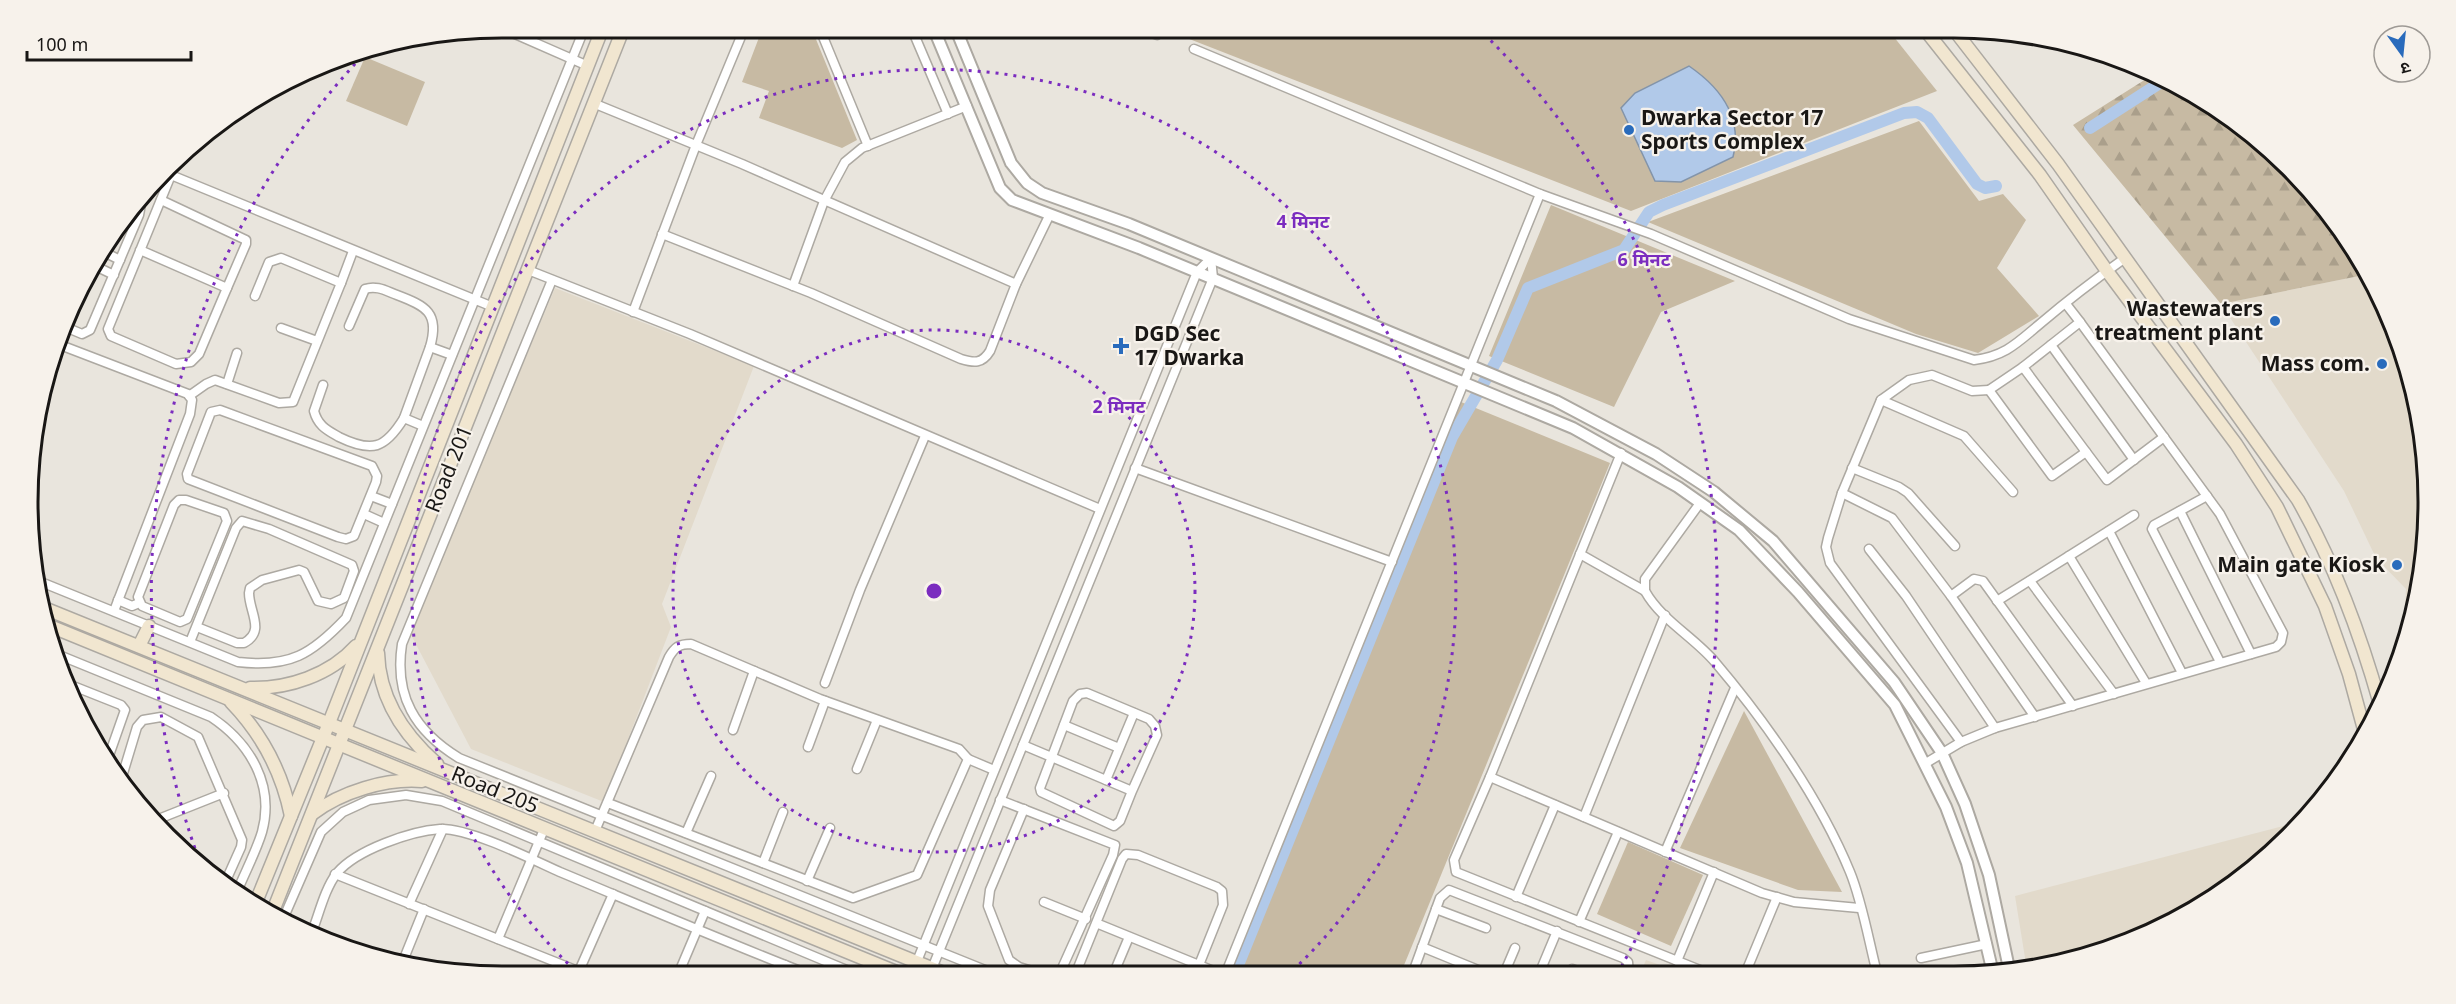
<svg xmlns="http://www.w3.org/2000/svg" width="2456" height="1004" viewBox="0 0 2456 1004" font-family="'Noto Sans','Noto Sans Devanagari',sans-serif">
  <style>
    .built { fill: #e2dacb }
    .forest { fill: url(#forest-firs) }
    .park { fill: #c7baa3 }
    .water { fill: #b1c9e9; stroke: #8394a9; stroke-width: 1.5 }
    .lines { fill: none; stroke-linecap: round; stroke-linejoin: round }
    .canal { stroke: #b1c9e9; stroke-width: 12 }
    .minor-casing { stroke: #ada9a2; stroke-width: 11 }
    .tertiary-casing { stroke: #ada9a2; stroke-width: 14 }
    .secondary-casing { stroke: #ada9a2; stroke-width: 15 }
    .minor { stroke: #fff; stroke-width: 8 }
    .tertiary { stroke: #fff; stroke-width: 10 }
    .secondary { stroke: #f1e6d0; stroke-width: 12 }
    .ring { fill: none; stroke: #7b2cbf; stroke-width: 3; stroke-dasharray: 3 6 }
    .poi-dot { fill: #296bbc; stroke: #f7f2eb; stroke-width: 2 }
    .labels { text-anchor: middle; stroke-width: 4.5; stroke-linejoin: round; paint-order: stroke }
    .poi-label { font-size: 21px; font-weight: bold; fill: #191715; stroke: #f7f2eb; text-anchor: end }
    .street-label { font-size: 21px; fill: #191715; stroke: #f7f2eb }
    .rim { fill: none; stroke: #191715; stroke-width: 3 }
    .centre { fill: #7b2cbf; stroke: #f7f2eb; stroke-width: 3 }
    .ring-label { font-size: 18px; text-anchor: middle; font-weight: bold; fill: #7b2cbf; stroke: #f7f2eb; stroke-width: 4.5; stroke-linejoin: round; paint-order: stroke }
  </style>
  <defs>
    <pattern id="forest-firs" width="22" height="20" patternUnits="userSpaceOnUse" patternTransform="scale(1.5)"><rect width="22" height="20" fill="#c7baa3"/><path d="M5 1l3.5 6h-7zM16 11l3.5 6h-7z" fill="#aa9f8b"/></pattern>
  </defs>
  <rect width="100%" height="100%" fill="#e9e5dd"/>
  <g class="built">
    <polygon points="2369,274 2380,292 2413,379 2428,471 2425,564 2407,641 2404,630 2406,589 2376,558 2344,491 2221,304"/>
    <polygon points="555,288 754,366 662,604 671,627 604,802 471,749 410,633"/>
    <polygon points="2299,822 2267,859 2164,928 2027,970 2015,896"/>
    <polygon points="1646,960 1685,974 1640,974"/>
  </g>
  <path class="forest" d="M2154,74C2222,104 2283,153 2330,212C2345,231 2356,254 2369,274L2221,304L2073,125Z"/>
  <g class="park">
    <polygon points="763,27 811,27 857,140 842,148 759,118 769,91 742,82"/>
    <polygon points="1176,27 1886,27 1937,91 1631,211 1174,33"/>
    <polygon points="365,57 425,82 407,126 346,101"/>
    <polygon points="1919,121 1979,201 2003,194 2026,220 1997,268 2039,316 1978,353 1916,334 1648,222"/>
    <polygon points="1551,205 1735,281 1661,312 1614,407 1489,356"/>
    <polygon points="1461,402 1610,463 1400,975 1225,975"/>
    <polygon points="1744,711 1842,892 1798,890 1680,848"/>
    <polygon points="1628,842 1703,875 1671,946 1597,914"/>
  </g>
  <path class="water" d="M1689,66C1721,88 1743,117 1733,157L1681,182L1655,181L1621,108L1635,93Z"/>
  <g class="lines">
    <g class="canal">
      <polyline points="2090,128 2166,79"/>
      <polyline points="1234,975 1452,437 1497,360 1528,288 1624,250 1649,212 1663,205 1904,113 1917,112 1928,118 1977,184 1985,188 1996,186"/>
    </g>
    <g class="minor-casing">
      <g id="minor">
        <polyline points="499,27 588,66"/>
        <polyline points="819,27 868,146"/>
        <polyline points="911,27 948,114"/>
        <polyline points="1137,27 1157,35 1164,27"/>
        <path d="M1194,49L1540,194L1651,234L1849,319L1974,360C2006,356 2018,342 2041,323C2068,300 2097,278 2125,258"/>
        <polyline points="593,103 742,164 1016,284"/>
        <polyline points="166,173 493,307"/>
        <polyline points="161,200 246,240 246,244 227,288"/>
        <path d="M662,234L811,293L961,359C974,363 982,364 990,351L1016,284L1049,216"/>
        <polyline points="140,250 227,288 199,354 191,362 176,364 111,336 108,329 171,175"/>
        <polyline points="102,251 120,260"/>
        <polyline points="91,264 114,275"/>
        <polyline points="528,270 690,334 1100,509"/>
        <path d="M552,280L402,644C394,696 415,731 459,758L1000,976"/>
        <polyline points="793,286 824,201 845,162 862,148 967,106"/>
        <polyline points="255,296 269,262 281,258 341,283 353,251"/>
        <polyline points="2066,304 2080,322 2023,367 2086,452"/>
        <polyline points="633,312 696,145 745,27"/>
        <polyline points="63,326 82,334 90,330 139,215 141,204"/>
        <path d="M349,326L365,289C377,285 386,291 397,295C426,306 440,313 430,347L452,355"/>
        <polyline points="281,328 317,341"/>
        <polyline points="55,343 188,394 192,400 190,414 114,611"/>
        <polyline points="2051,345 2134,460"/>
        <polyline points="2023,367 1989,390 2052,476 2086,452 2107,480 2164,437"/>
        <polyline points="227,384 237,353"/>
        <path d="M323,385L314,411C318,426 327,430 339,437C372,453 385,449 404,418L423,426"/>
        <polyline points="189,396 206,384 215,380 279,403 293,402 341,283"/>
        <polyline points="1881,400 1964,436 2013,492"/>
        <polygon points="220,410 372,466 377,476 376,482 354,536 346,539 338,537 188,479 187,474 211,412"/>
        <polyline points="404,418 430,347"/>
        <polyline points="1621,453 1490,777 1762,893 1794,902 1859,908"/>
        <polyline points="1135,468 1392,562"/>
        <polyline points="1852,468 1899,487 1908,493 1955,546"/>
        <polyline points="1842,493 1892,518 1951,596"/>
        <polyline points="371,496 392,504"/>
        <polyline points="2207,496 2154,525 2152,529 2220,662"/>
        <polygon points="179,500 186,500 224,513 227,521 187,619 180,622 142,606 138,597 174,505"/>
        <path d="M1700,503L1645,579V591C1661,620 1694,637 1715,662C1766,722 1820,799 1850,872C1862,901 1869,942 1877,973"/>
        <polyline points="2180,511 2251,654"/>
        <polyline points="364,514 384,523"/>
        <polyline points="2109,531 2182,673"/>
        <polyline points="1869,549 1906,596 1995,728"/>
        <polyline points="1580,554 1645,591"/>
        <polyline points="2069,556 2134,515"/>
        <path d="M36,580L238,662C290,668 312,654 346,618L585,27"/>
        <polyline points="2030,581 2114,694"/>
        <polyline points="118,600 132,606 139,603"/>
        <polyline points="1997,601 2069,556 2146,683"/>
        <path d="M190,642L236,528L242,521L269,529L352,565L354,571L344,598L331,604L318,601L304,572L299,570L262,580L250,588L249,593C249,612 266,631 244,643H237L197,627"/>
        <path d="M54,653L211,717C250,743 275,785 262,832C256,852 245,872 237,892"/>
        <polyline points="63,682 121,705 125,710 106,764"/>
        <polyline points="825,683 860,590 925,436"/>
        <polyline points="2035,717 1951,596 1974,579 1983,581 2073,706"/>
        <polyline points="1064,725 1119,748"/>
        <polyline points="733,730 754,671"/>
        <polyline points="1961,742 1830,563 1826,547 1828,538 1842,493 1881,400 1909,380 1932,375 1972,391 1989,390"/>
        <path d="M1023,745C1059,760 1096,776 1132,791L1157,735L1155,726L1149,719L1087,693L1080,694L1073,701L1040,788L1041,792L1114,826L1120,821L1132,791"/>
        <polyline points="808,747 825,701"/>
        <polyline points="2351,758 2353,757"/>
        <polyline points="968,759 994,770"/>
        <polyline points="1926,763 1961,742 1995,728 2276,647 2281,642 2283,633 2220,514 2080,322"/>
        <polyline points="857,769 877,720"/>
        <polyline points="1490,777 1454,860 1456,872 1710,974"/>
        <polyline points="121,780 137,727 143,720 161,717 198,737 242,840 241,847 224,885"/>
        <polyline points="1106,780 1134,713"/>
        <polyline points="1000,800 1115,845 1113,855 1059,975"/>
        <polyline points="1024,809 990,890 988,906 1009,960 1019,967 1048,976"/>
        <polyline points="1584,817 1665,615"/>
        <polyline points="161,818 224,793"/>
        <path d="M595,831L669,657C675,647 679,644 691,644L820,699L959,749L968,759L917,875L853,898L608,803"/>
        <polyline points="686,833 711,776"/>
        <polyline points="1665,852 1735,688"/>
        <polyline points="763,863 783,812"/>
        <polyline points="335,874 593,977"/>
        <polyline points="807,881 830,828"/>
        <polyline points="1516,897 1555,805"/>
        <polyline points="1044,902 1086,919"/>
        <polyline points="409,904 443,829"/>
        <polyline points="1436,909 1486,928"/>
        <polyline points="284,917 321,832 343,812 369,800 406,795 442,801 861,976"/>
        <polyline points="1579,922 1618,832"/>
        <path d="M312,932C319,914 325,888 337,873C356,850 411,831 440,829C470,828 531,859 560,872C644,907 728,943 813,976"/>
        <polyline points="498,939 545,827"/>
        <polyline points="1422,947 1488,974"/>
        <polyline points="1921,958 1987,944"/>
        <polyline points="403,961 424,909"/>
        <polyline points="1677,961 1714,872"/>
        <polyline points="1199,965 1223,975"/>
        <polyline points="1572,969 1585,974"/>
        <polyline points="579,971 613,894"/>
        <polyline points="1504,974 1515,948"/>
        <polyline points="1539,974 1557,931"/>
        <polyline points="1745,974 1777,897"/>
        <polyline points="1075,975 1122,859 1126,854 1138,855 1217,887 1222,891 1223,905 1199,965 1096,923"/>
        <polyline points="1113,975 1129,937"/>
        <polyline points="1225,975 1540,194"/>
        <polyline points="1412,975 1440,898 1449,890 1623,958 1628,962 1629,974"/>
        <polyline points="780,976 785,965"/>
        <polyline points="911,976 1197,272 1211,258"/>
        <polyline points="929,976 1213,278 1211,258"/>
        <polyline points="677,977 705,911"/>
      </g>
    </g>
    <g class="tertiary-casing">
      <g id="tertiary">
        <polyline points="933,27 1000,188 1012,200 1139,248 1573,428 1678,487 1739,530 1798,592 1895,705 1946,807 1967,863 1993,973"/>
        <polyline points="955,27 1011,163 1027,183 1042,193 1129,224 1556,401 1656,454 1714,492 1773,541 1894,682 1942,753 1965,804 1989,875 2010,973"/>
      </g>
    </g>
    <g class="secondary-casing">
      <g id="secondary">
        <polyline points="1923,27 2040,175 2107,271 2236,444 2277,507 2325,606 2349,674 2365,733"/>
        <path d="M1952,27L2058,164L2298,500C2334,563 2360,633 2380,704"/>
        <polyline points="39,606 951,976"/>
        <polyline points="45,624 906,976"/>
        <polyline points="139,646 149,626"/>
        <path d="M378,653C379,699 404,735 437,764"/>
        <path d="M250,688C288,689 330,675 356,646"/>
        <path d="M231,702C262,734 282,772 291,816"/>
        <path d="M312,814C341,792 386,778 422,781"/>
        <polyline points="256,902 329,723 603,27"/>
        <polyline points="273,911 624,27"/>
      </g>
    </g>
    <use href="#minor" class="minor"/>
    <use href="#tertiary" class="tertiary"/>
    <use href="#secondary" class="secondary"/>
  </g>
  <g class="ring">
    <circle cx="934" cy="591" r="261"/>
    <path d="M581 976A522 522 0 1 1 1290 973"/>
    <path d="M201 865A783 783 0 0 1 366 52M1478 28A783 783 0 0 1 1619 971"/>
  </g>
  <g class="poi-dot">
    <circle cx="1629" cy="130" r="6"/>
    <circle cx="2275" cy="321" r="6"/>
    <path d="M1118 337h6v6h6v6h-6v6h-6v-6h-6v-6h6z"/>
    <circle cx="2382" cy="364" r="6"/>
    <circle cx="2397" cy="565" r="6"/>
  </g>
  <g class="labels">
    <g class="poi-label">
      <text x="1641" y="125" text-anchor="start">Dwarka Sector 17<tspan x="1641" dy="24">Sports Complex</tspan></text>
      <text x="2263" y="316">Wastewaters<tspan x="2263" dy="24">treatment plant</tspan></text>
      <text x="1134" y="341" text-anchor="start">DGD Sec<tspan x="1134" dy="24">17 Dwarka</tspan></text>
      <text x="2370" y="371">Mass com.</text>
      <text x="2385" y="572">Main gate Kiosk</text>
    </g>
    <g class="street-label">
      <text transform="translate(449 469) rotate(-68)" y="7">Road 201</text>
      <text transform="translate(495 790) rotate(22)" y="7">Road 205</text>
    </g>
  </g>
  <path d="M0 0H2456V1004H0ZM502 38H1954A464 464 0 0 1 2418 502V502A464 464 0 0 1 1954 966H502A464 464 0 0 1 38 502V502A464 464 0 0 1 502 38Z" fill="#f7f2eb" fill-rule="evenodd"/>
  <path class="rim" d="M502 38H1954A464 464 0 0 1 2418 502V502A464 464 0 0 1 1954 966H502A464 464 0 0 1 38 502V502A464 464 0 0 1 502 38Z"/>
  <circle cx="934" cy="591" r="9" class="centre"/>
  <g class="ring-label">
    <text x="1303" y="228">4 मिनट</text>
    <text x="1644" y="266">6 मिनट</text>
    <text x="1119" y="413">2 मिनट</text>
  </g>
  <g transform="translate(2402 54) rotate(165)"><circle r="28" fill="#f7f2eb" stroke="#9e9a95" stroke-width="1.5"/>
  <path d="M0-4.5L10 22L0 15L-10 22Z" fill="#296bbc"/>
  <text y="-9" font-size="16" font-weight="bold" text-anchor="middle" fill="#191715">उ</text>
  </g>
  <path d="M27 51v9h164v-9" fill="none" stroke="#191715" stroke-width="3"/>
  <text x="36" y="51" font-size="18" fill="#191715" stroke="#f7f2eb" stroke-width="4.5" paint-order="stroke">100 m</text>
</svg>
